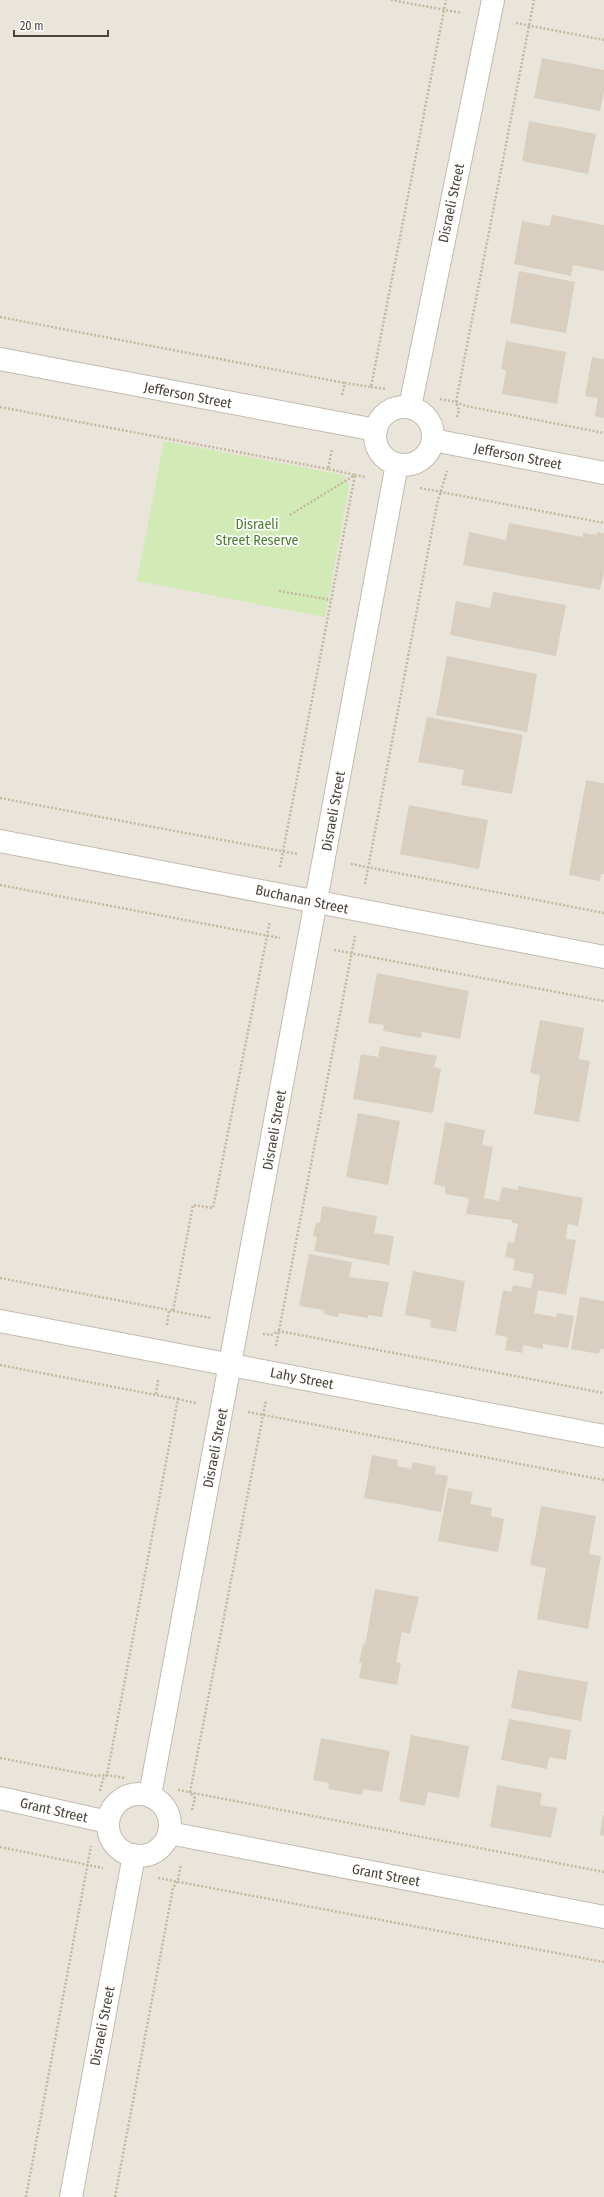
<svg xmlns="http://www.w3.org/2000/svg" width="604" height="2197" viewBox="0 0 604 2197" font-family="'Fira Sans Condensed',sans-serif">
  <style>
    .residential { fill: #eae5da }
    .green { fill: #d2eab5 }
    .building { fill: #d8cfc1 }
    .lines { fill: none; stroke-linecap: round; stroke-linejoin: round }
    .minor-casing { stroke: #c2bbae; stroke-width: 24 }
    .path { stroke: #c4b79f; stroke-width: 2.5; stroke-dasharray: 2 2; stroke-linecap: butt }
    .minor { stroke: #fff; stroke-width: 22 }
    .labels { text-anchor: middle; stroke-width: 3.5; stroke-linejoin: round; paint-order: stroke }
    .street-label { font-size: 14px; fill: #4b4439; stroke: #fff }
    .park-label { font-size: 14px; fill: #4a7f2a; stroke: #fff }
  </style>
  <rect width="100%" height="100%" fill="#f6f3ec"/>
  <rect class="residential" x="0" y="0" width="604" height="2197"/>
  <polygon class="green" points="164,441 344,475 349,486 325,617 137,581"/>
  <g class="building">
    <polygon points="542,58 604,70 604,92 600,111 534,98"/>
    <polygon points="529,121 596,134 588,174 522,161"/>
    <polygon points="552,215 604,225 604,271 573,265 571,276 514,264 522,221 550,226"/>
    <polygon points="519,271 575,282 566,333 510,323"/>
    <polygon points="506,341 566,352 557,404 502,394 506,370 501,369"/>
    <polygon points="592,357 604,359 604,418 595,416 598,398 585,396"/>
    <polygon points="509,523 583,537 583,533 597,535 597,532 604,533 604,572 600,590 463,565 469,532 506,540"/>
    <polygon points="493,592 566,605 556,656 450,635 456,601 490,608"/>
    <polygon points="447,656 537,674 527,732 436,715"/>
    <polygon points="427,717 523,735 512,794 461,785 464,770 418,762"/>
    <polygon points="586,780 604,783 604,874 601,874 600,881 569,875"/>
    <polygon points="409,805 488,820 479,869 400,854"/>
    <polygon points="377,973 469,991 460,1039 422,1032 421,1038 383,1031 384,1025 368,1023"/>
    <polygon points="540,1020 584,1028 579,1059 590,1061 579,1122 534,1114 540,1075 530,1073"/>
    <polygon points="380,1046 437,1056 434,1067 441,1069 433,1113 353,1099 361,1054 378,1057"/>
    <polygon points="358,1113 400,1121 388,1185 346,1177"/>
    <polygon points="445,1122 485,1130 482,1145 493,1147 484,1198 499,1201 502,1187 518,1190 518,1186 583,1198 578,1226 568,1224 566,1239 576,1240 566,1295 538,1290 534,1313 556,1317 557,1313 574,1316 568,1348 543,1344 543,1349 523,1345 522,1353 505,1350 507,1337 495,1335 503,1290 511,1292 513,1285 531,1288 534,1274 513,1270 515,1259 505,1257 508,1242 514,1243 518,1224 512,1223 512,1220 466,1214 469,1198 445,1194 445,1187 434,1184"/>
    <polygon points="322,1206 377,1216 374,1233 394,1236 389,1265 314,1251 317,1237 313,1236 316,1222 320,1223"/>
    <polygon points="309,1254 352,1262 349,1277 389,1282 382,1317 368,1315 368,1318 339,1313 338,1317 323,1314 324,1310 299,1306"/>
    <polygon points="413,1271 465,1281 456,1332 430,1327 431,1320 405,1315"/>
    <polygon points="580,1297 604,1301 604,1349 600,1349 599,1354 571,1349"/>
    <polygon points="372,1455 398,1460 397,1466 411,1469 413,1462 436,1467 435,1474 448,1476 441,1512 364,1498"/>
    <polygon points="448,1488 473,1492 470,1504 492,1508 491,1516 504,1519 498,1552 438,1541"/>
    <polygon points="541,1506 596,1516 589,1554 601,1556 588,1629 537,1619 546,1568 530,1565"/>
    <polygon points="375,1589 419,1597 410,1634 402,1632 396,1662 401,1663 397,1685 359,1678 362,1663 359,1663 363,1644 365,1645"/>
    <polygon points="518,1670 588,1682 581,1721 511,1708"/>
    <polygon points="509,1719 571,1730 566,1760 549,1757 547,1769 501,1760"/>
    <polygon points="411,1735 469,1746 459,1798 428,1792 425,1806 399,1801"/>
    <polygon points="321,1738 390,1751 382,1792 363,1789 362,1795 328,1789 329,1783 313,1780"/>
    <polygon points="497,1785 542,1793 540,1805 557,1808 551,1838 490,1827"/>
    <polygon points="603,1815 604,1815 604,1836 600,1835"/>
  </g>
  <g class="lines">
    <g class="minor-casing">
      <g id="minor">
        <polyline points="0,359 376,430"/>
        <polyline points="410,407 493,0"/>
        <circle cx="404" cy="436" r="29"/>
        <polyline points="433,440 604,473"/>
        <polyline points="0,841 604,957"/>
        <polyline points="0,1321 604,1436"/>
        <circle cx="139" cy="1825" r="31"/>
        <polyline points="150,1795 397,464"/>
        <polyline points="0,1798 108,1822"/>
        <polyline points="169,1833 604,1917"/>
        <polyline points="71,2197 134,1855"/>
      </g>
    </g>
    <g class="path">
      <polyline points="391,0 462,13"/>
      <polyline points="516,23 604,40"/>
      <polyline points="0,317 345,383"/>
      <polyline points="371,387 386,389"/>
      <polyline points="342,395 345,383 371,387 446,0"/>
      <polyline points="440,399 456,402 466,406 604,433"/>
      <polyline points="0,407 328,469"/>
      <polyline points="457,417 459,410 456,402 534,0"/>
      <polyline points="420,488 604,523"/>
      <polyline points="290,515 355,475 366,477"/>
      <polyline points="279,591 331,600"/>
      <polyline points="0,798 297,854"/>
      <polyline points="351,864 604,913"/>
      <polyline points="280,867 355,475 328,469 332,449"/>
      <polyline points="365,884 437,504 447,471"/>
      <polyline points="0,885 280,938"/>
      <polyline points="334,950 604,1001"/>
      <polyline points="0,1278 169,1310"/>
      <polyline points="173,1311 211,1318"/>
      <polyline points="167,1325 169,1310 173,1311 193,1205 213,1208 270,921"/>
      <polyline points="263,1334 271,1335 279,1331 604,1393"/>
      <polyline points="276,1346 355,936"/>
      <polyline points="0,1365 156,1395"/>
      <polyline points="178,1399 196,1403"/>
      <polyline points="248,1412 604,1480"/>
      <polyline points="0,1758 96,1776 107,1775 125,1778"/>
      <polyline points="178,1790 604,1872"/>
      <polyline points="100,1791 103,1779 107,1775 178,1399 156,1395 158,1380"/>
      <polyline points="192,1810 195,1798 190,1792 266,1400"/>
      <polyline points="0,1847 103,1868"/>
      <polyline points="158,1878 604,1962"/>
      <polyline points="26,2197 91,1846"/>
      <polyline points="115,2197 173,1888 178,1880 181,1864"/>
    </g>
    <use href="#minor" class="minor"/>
  </g>
  <g class="labels">
    <g class="street-label">
      <text transform="translate(451 203) rotate(-78)" y="5">Disraeli Street</text>
      <text transform="translate(188 395) rotate(11)" y="5">Jefferson Street</text>
      <text transform="translate(518 456) rotate(11)" y="5">Jefferson Street</text>
      <text transform="translate(333 811) rotate(-80)" y="5">Disraeli Street</text>
      <text transform="translate(302 899) rotate(12)" y="5">Buchanan Street</text>
      <text transform="translate(274 1130) rotate(-80)" y="5">Disraeli Street</text>
      <text transform="translate(302 1378) rotate(11)" y="5">Lahy Street</text>
      <text transform="translate(215 1448) rotate(-79)" y="5">Disraeli Street</text>
      <text transform="translate(54 1810) rotate(13)" y="5">Grant Street</text>
      <text transform="translate(386 1875) rotate(11)" y="5">Grant Street</text>
      <text transform="translate(102 2026) rotate(-79)" y="5">Disraeli Street</text>
    </g>
    <g class="park-label">
      <text x="257" y="529">Disraeli<tspan x="257" dy="16">Street Reserve</tspan></text>
    </g>
  </g>
  <path d="M14 30v6h94v-6" fill="none" stroke="#4b4439" stroke-width="2"/>
  <text x="20" y="30" font-size="12" fill="#4b4439" stroke="#ffffff" stroke-width="3" paint-order="stroke">20 m</text>
</svg>
